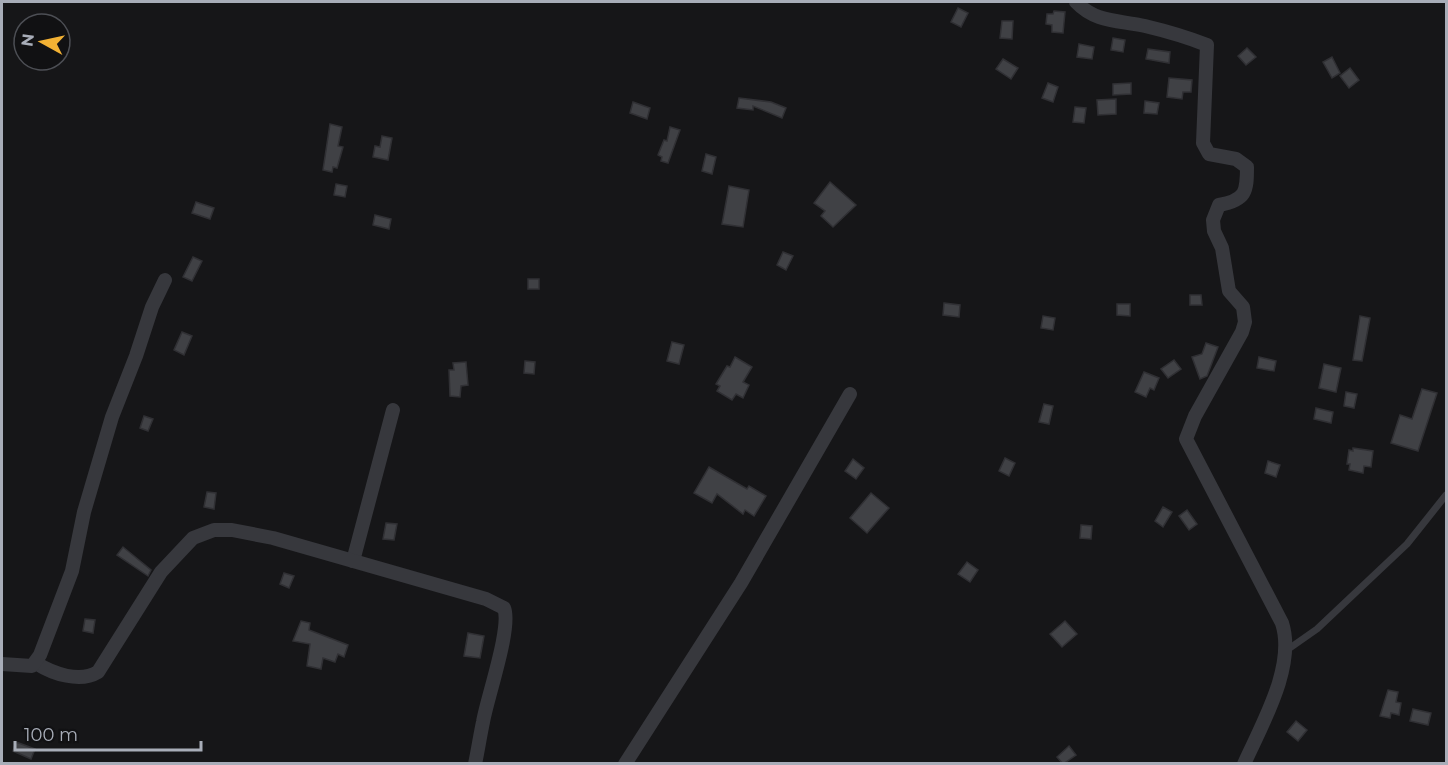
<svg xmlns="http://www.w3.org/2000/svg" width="1448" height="765" viewBox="0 0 1448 765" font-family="Montserrat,sans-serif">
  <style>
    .building { fill: #404145; stroke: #303034; stroke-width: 1.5 }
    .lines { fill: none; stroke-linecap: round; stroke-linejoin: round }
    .lane { stroke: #37383d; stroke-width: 7 }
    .street { stroke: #37383d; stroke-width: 14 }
  </style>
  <rect width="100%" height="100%" fill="#161618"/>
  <g class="building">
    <polygon points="958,8 968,13 961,27 951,22"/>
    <polygon points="1054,11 1065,12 1063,33 1052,32 1052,25 1046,24 1047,14 1053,14"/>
    <polygon points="1002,21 1013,21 1012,39 1000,38"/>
    <polygon points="1113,38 1125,40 1123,52 1111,50"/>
    <polygon points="1079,44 1094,47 1092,59 1077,57"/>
    <polygon points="1247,48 1256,57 1246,65 1238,56"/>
    <polygon points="1148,49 1170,52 1169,63 1146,59"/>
    <polygon points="1332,57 1340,73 1332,78 1323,62"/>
    <polygon points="1003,59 1018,68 1011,79 996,69"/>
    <polygon points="1350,68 1359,80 1349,88 1340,76"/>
    <polygon points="1169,78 1192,80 1191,92 1183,92 1182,99 1167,97"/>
    <polygon points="1048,83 1058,87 1053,102 1042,98"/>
    <polygon points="1131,83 1131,94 1113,95 1113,84"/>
    <polygon points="739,98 771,102 786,108 782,118 753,106 753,110 737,108"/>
    <polygon points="1116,99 1116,114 1098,115 1097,100"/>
    <polygon points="1145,101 1159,103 1157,114 1144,113"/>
    <polygon points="633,102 650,108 647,119 630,113"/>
    <polygon points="1075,107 1086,108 1084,123 1073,122"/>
    <polygon points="330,124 342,127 338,146 343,147 337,168 333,167 332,172 323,170"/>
    <polygon points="670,127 680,130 668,163 661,161 662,157 658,155 664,140 667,141"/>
    <polygon points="382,136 392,138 388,160 373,157 375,146 380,147"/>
    <polygon points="706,154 716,157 712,174 702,171"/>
    <polygon points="830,182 856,205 833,227 821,216 825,211 814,203"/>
    <polygon points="336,184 347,186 345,197 334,195"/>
    <polygon points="729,186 749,190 743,227 722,224"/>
    <polygon points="196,202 214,208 210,219 192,213"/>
    <polygon points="375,215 391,219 389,229 373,225"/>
    <polygon points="783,252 793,256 786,270 777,265"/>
    <polygon points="193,257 202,261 192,281 183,277"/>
    <rect x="528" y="279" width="11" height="10"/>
    <polygon points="1190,295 1201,295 1202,305 1190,305"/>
    <polygon points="944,303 960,305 959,317 943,315"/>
    <polygon points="1117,304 1130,304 1130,316 1117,315"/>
    <polygon points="1043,316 1055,318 1053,330 1041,328"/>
    <polygon points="1360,316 1370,318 1362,361 1353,360"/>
    <polygon points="182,332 192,336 184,355 174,350"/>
    <polygon points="672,342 684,345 679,364 667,361"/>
    <polygon points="1206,343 1218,347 1207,376 1200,379 1192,357 1202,354"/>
    <polygon points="735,357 752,367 743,382 749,385 743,398 736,394 732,400 717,391 720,386 716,384 727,366 730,367"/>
    <polygon points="1259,357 1276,361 1274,371 1257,368"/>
    <polygon points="1174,360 1181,369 1168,378 1161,369"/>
    <polygon points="525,361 535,362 534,374 524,373"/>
    <polygon points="466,362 468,385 461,386 460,397 450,396 449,370 454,370 453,363"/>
    <polygon points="1324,364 1341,368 1336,392 1319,388"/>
    <polygon points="1144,372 1159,378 1154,390 1150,388 1146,397 1135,392"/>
    <polygon points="1422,389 1437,393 1418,451 1391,443 1400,415 1412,419"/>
    <polygon points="1346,392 1357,394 1354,408 1344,406"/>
    <polygon points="1044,404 1053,406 1049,424 1039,422"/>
    <polygon points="1316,408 1333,412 1331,423 1314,419"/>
    <polygon points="144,416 153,419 148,431 140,428"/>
    <polygon points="1353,448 1373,451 1371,467 1364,466 1363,473 1349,470 1350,464 1347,464 1349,450 1353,451"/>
    <polygon points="1005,458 1015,463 1009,476 999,471"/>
    <polygon points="853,459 864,468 856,479 845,471"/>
    <polygon points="1268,461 1280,465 1276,477 1265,473"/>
    <polygon points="709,467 747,489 749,486 766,496 754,516 745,510 743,514 717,494 712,503 694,493"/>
    <polygon points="207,492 216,493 214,509 204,507"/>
    <polygon points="871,493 889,508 867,533 850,518"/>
    <polygon points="1163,507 1172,512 1163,527 1155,521"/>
    <polygon points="1187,510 1197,524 1189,530 1179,516"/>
    <polygon points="386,523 397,524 394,540 383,539"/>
    <polygon points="1081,525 1092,526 1091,539 1080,538"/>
    <polygon points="123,547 151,570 148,576 117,555"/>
    <polygon points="967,562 978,570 970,582 958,574"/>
    <polygon points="284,573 294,576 289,588 280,584"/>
    <polygon points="85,619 95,620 93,633 83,631"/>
    <polygon points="301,621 310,623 309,630 348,645 344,657 338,654 335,662 323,658 321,669 307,666 310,644 293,641"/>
    <polygon points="1065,621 1077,634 1062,647 1050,634"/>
    <polygon points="468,633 484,636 480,658 464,656"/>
    <polygon points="1388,690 1398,692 1396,702 1401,703 1399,715 1391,713 1390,718 1380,716"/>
    <polygon points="1413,709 1431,713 1428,725 1410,721"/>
    <polygon points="1296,721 1307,730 1298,741 1287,732"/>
    <polygon points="16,742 35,749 31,759 13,751"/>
    <polygon points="1069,746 1076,755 1063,764 1057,757"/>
  </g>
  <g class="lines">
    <polyline class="lane" points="1287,650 1317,629 1407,544 1446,495"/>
    <g class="street">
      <path d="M1076,2C1096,23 1118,20 1145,26C1166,31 1187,37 1207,45L1203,143L1209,154L1236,159L1247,167C1247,192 1246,200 1219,205L1213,220L1214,231L1222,248L1229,291L1243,307L1245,322L1242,332L1195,416L1186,439L1282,623C1296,666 1262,724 1244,764"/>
      <polyline points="353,561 393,410"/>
      <path d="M36,663C53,674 80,683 98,672L161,572L193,538L214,530H232L273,538L486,599L504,608C512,627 487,698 483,722C480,736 478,750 475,764"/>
      <polyline points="2,664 32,666 40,655 72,571 84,512 112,417 136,356 152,307 165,280"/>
      <polyline points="625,764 741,583 850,394"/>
    </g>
  </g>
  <rect width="1448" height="765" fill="none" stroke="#a8adb8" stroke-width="6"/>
  <g transform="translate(42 42) rotate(278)"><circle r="28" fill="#111113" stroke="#4d4f55" stroke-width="1.5"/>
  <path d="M0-4.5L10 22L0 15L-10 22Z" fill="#f2b134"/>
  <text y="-9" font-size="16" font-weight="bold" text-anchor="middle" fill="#a8adb8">N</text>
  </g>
  <path d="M15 741v9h186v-9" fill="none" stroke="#a8adb8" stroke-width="3"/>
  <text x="24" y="741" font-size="18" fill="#a8adb8" stroke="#111113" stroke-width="4.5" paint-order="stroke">100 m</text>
</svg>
